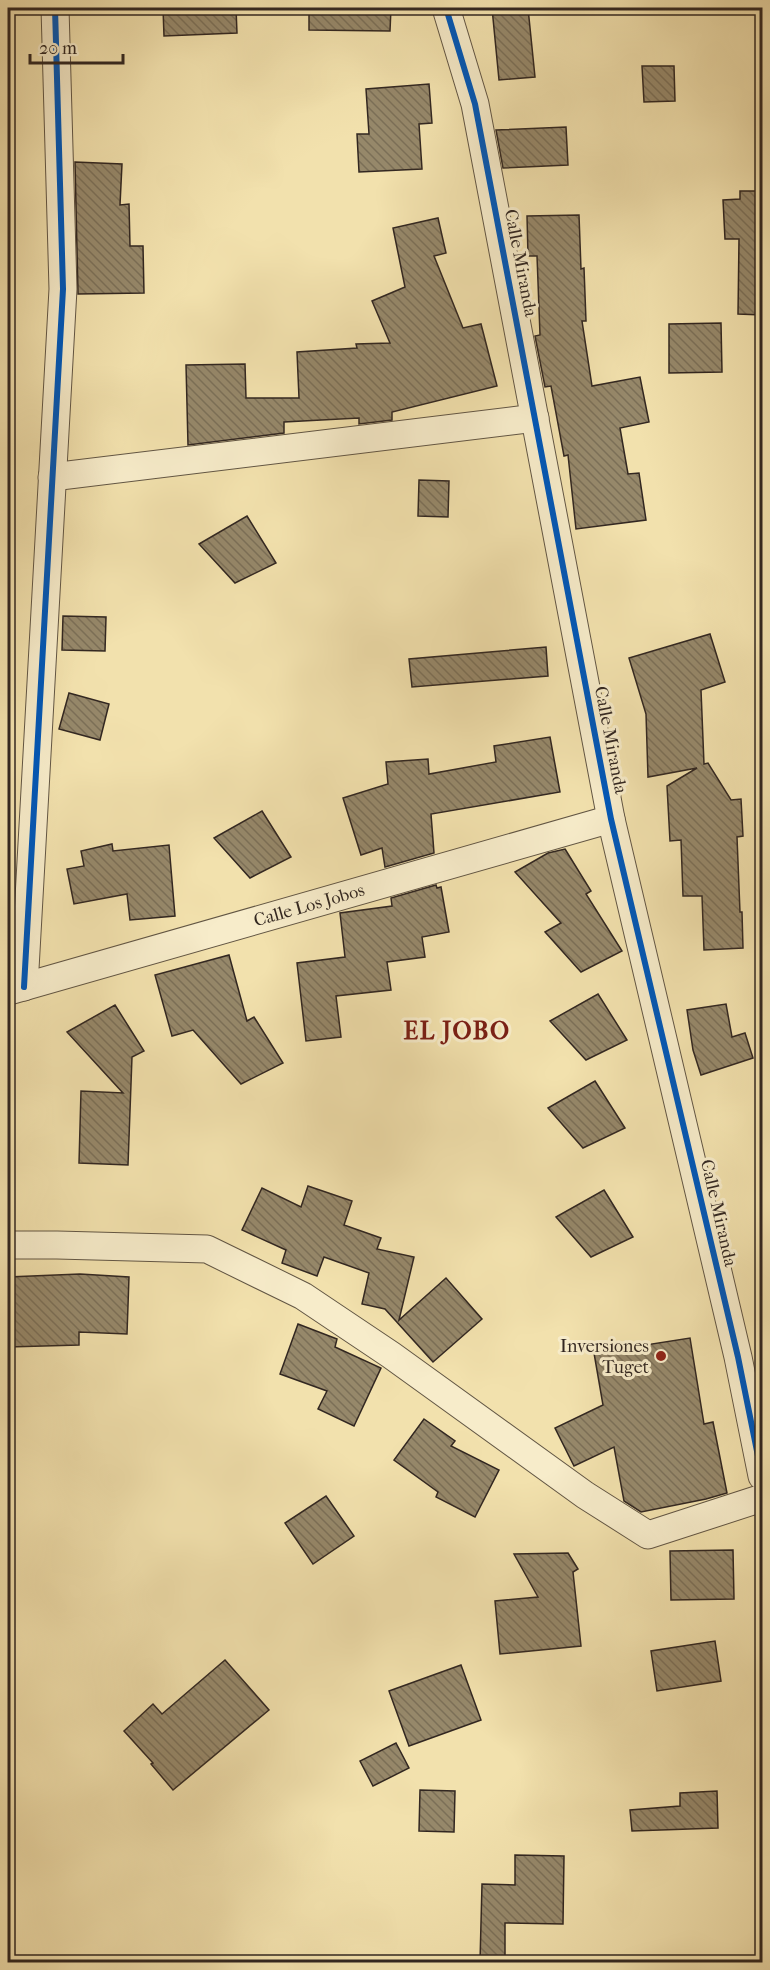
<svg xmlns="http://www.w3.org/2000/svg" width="770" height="1970" viewBox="0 0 770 1970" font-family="'IM FELL French Canon',serif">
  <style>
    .building { fill: url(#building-back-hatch); stroke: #322721; stroke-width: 1.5 }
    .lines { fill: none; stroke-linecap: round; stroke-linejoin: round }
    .minor-casing { stroke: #625644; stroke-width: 29 }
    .minor { stroke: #f7ecca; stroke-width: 27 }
    .cycleway-casing { stroke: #f7ecca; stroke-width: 10 }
    .cycleway { stroke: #0057b8; stroke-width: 6 }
    .poi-dot { fill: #8f2418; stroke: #f7ecca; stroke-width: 2 }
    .labels { text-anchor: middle; stroke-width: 6; stroke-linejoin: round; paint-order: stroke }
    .street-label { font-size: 18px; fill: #322721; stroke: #f7ecca }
    .poi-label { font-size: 18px; fill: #322721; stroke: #f7ecca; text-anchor: end }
    .district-label { font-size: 24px; font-weight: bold; letter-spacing: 1.5px; fill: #7a1f14; stroke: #f7ecca }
  </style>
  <defs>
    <pattern id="building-back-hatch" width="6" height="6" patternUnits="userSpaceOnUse" patternTransform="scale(1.5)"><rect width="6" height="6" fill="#96886a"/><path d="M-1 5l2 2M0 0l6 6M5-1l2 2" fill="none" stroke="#7b6f57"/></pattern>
  </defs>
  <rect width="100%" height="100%" fill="#f2e1ad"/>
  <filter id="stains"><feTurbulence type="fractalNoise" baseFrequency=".00333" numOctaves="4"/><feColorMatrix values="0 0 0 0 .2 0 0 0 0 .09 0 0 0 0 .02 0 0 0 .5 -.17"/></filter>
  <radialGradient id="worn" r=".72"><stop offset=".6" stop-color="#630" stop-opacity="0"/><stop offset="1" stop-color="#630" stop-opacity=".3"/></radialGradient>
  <g class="building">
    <polygon points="163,8 236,8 237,33 164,36"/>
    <polygon points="309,8 391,8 390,31 309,30"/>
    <polygon points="492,8 528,8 535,77 499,80"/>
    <polygon points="642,66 674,66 675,101 644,102"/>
    <polygon points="429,84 432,123 419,124 422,169 359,172 357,134 369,134 366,89"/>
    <polygon points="566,127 568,165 503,168 496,130"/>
    <polygon points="75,162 122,164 120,205 129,204 130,246 143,246 144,293 78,294"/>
    <polygon points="740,191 762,191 762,315 738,314 739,239 725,239 723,200 740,199"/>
    <polygon points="579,215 581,269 584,268 586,321 582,321 592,386 640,377 649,422 620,428 628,474 639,473 646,520 576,529 568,455 564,456 551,386 545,387 535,336 540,335 537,256 528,256 527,216"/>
    <polygon points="438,218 446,253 434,256 463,328 481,324 497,386 392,412 392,420 359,424 359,418 284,422 284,433 188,445 186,365 245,364 246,398 299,398 297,352 357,348 356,344 390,343 372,301 405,287 393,228"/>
    <polygon points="721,323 722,372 669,373 669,324"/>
    <polygon points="419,480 449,481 448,517 418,516"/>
    <polygon points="247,516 276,563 235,583 199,544"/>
    <polygon points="63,616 106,617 105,651 62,650"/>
    <polygon points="710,634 725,682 701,690 704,764 708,763 731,800 741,799 743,836 737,837 740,912 742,912 743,948 704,950 702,896 683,896 681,840 670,841 667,786 697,768 648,777 646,714 629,658"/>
    <polygon points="546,647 548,676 412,687 409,659"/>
    <polygon points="69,693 109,704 100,740 59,729"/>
    <polygon points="550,737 560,792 431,814 434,853 385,867 382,848 361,855 343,798 388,784 386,762 428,759 429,774 496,762 494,746"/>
    <polygon points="262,811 291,857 250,878 214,838"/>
    <polygon points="112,844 113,851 169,845 175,916 130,920 127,894 74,904 67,869 84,866 81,851"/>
    <polygon points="565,849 591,891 586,894 622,951 581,972 545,932 561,923 515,872 548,853"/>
    <polygon points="436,885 437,888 441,887 449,932 422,937 425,957 387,962 391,990 336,996 341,1037 306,1041 297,963 345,957 340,913 392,906 391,898"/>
    <polygon points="229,955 247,1021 254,1017 283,1063 241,1084 193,1030 172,1036 155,975"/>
    <polygon points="598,994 627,1040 586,1060 550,1021"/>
    <polygon points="726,1004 732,1037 745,1033 753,1058 701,1075 693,1050 687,1010"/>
    <polygon points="115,1005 144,1051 132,1057 128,1165 79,1163 81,1091 123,1093 67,1032"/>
    <polygon points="595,1081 625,1128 583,1148 548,1108"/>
    <polygon points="308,1186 352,1201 344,1225 381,1238 377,1249 414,1257 399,1320 446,1278 482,1319 433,1362 385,1309 362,1304 369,1273 324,1257 317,1276 282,1263 286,1250 242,1230 262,1188 301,1207"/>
    <polygon points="604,1190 633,1237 591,1257 556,1217"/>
    <polygon points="80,1274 129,1277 127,1334 79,1332 79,1345 8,1347 8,1277"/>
    <polygon points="298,1324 337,1339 335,1347 381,1368 354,1426 318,1409 327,1391 280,1374"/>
    <polygon points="690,1338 704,1424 713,1422 727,1493 706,1499 641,1512 624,1501 614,1447 574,1466 555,1428 603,1405 594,1353"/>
    <polygon points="424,1419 455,1441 451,1446 499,1470 475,1517 436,1497 438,1492 394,1460"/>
    <polygon points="326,1496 354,1536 313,1564 285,1523"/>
    <polygon points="733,1550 734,1599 671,1600 670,1551"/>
    <polygon points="568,1553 578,1569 573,1572 581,1646 500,1654 495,1601 538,1597 514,1554"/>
    <polygon points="715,1641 721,1681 657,1691 651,1651"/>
    <polygon points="225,1660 269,1710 173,1790 151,1764 153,1763 124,1731 153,1704 162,1714"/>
    <polygon points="461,1665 481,1720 409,1746 389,1691"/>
    <polygon points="396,1743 409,1768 373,1786 360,1761"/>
    <polygon points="420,1790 455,1791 454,1832 419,1831"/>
    <polygon points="717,1791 718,1828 632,1831 630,1810 680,1806 680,1793"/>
    <polygon points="515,1855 564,1856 563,1924 505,1923 505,1962 480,1962 482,1884 515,1885"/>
  </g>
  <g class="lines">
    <g class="minor-casing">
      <g id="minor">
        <polyline points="446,8 475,104 611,819 738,1357 762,1476"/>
        <polyline points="52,477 535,418"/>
        <polyline points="24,987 63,289 55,8"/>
        <polyline points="9,991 611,819"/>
        <polyline points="8,1245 57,1245 207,1249 303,1296 391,1355 585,1495 648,1535 762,1498"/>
      </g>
    </g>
    <use href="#minor" class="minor"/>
    <g class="cycleway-casing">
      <g id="cycleway">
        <polyline points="446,8 475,104 611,819 738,1357 762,1476"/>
        <polyline points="24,987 63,289 55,8"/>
      </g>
    </g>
    <use href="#cycleway" class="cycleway"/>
  </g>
  <circle class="poi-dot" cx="661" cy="1356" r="6"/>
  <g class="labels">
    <g class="street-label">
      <text transform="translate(521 263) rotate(79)" y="6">Calle Miranda</text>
      <text transform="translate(611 740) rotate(79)" y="6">Calle Miranda</text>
      <text transform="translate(309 905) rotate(-16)" y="6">Calle Los Jobos</text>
      <text transform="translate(719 1213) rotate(77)" y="6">Calle Miranda</text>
    </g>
    <g class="poi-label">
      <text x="649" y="1352">Inversiones<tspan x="649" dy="21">Tuget</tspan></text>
    </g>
    <g class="district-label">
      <text x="457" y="1039">EL JOBO</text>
    </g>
  </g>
  <rect width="770" height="1970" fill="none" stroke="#f2e1ad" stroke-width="30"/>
  <rect x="9" y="9" width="752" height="1952" fill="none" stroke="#322721" stroke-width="3"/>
  <rect x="15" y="15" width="740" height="1940" fill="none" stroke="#322721" stroke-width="1.5"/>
  <path d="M30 54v9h93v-9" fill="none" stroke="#322721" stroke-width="3"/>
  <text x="39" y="54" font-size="18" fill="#322721" stroke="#f7ecca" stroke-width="4.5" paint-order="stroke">20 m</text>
  <rect width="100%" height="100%" filter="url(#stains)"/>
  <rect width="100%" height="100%" fill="url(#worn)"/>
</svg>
